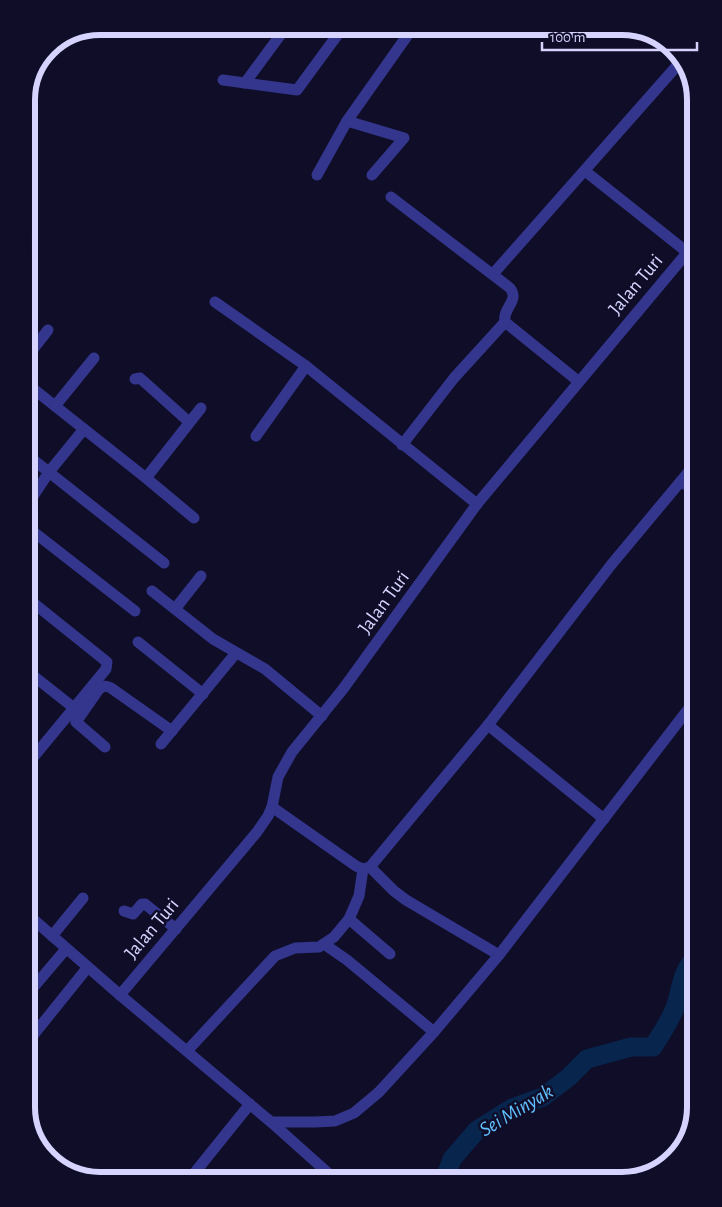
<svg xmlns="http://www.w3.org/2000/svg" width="722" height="1207" viewBox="0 0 722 1207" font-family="'Alegreya Sans',sans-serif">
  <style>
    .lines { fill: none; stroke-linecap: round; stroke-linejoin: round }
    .river { stroke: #07254d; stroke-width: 19 }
    .minor { stroke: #33368c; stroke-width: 11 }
    .labels { text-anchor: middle; stroke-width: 5; stroke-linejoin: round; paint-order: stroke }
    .street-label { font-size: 20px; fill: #d6d4ff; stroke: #100d28 }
    .water-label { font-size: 21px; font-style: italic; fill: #62c1ff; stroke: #100d28 }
    .rim { fill: none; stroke: #d6d4ff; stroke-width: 6 }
  </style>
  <rect width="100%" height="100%" fill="#100d28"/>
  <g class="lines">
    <path class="river" d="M444,1181L452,1159L477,1130L512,1108L543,1097L569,1077L587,1059L631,1047H653C661,1034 671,1020 676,1005C681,989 682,969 696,958"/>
    <g class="minor">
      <polyline points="223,80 297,90 344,26"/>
      <polyline points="245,83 287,26"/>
      <polyline points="585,171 687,252"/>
      <polyline points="317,175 347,121"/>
      <polyline points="372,175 404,138 347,121 414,26"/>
      <path d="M391,197L510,288C520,301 502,308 505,322L578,381"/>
      <polyline points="493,274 682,60"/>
      <polyline points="215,302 306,366"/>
      <polyline points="26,358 48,330"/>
      <polyline points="135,379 140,378 189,422"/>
      <polyline points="26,383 84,429"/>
      <polyline points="55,406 94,358"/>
      <polyline points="256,436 306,366 477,504"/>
      <polyline points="402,445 454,378 505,322"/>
      <polyline points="26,454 164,563"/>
      <polyline points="146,478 201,408"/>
      <polyline points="681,481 696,492"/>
      <polyline points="26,507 49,472 84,429 146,478 194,518"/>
      <polyline points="26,526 135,611"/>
      <polyline points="152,591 213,639 265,669 322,716"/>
      <polyline points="26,597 107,662 106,669 74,708"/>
      <polyline points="175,609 201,576"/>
      <polyline points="138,642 203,694"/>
      <polyline points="488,725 604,819"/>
      <polyline points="161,744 236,653"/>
      <path d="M105,747L76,722L99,689C104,686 106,685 111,688L172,731"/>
      <polyline points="26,766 74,708 26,670"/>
      <polyline points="272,807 356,866 363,869 370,867 488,725 611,565 696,463"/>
      <polyline points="370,867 394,891 406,900 499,955"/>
      <polyline points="124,911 133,914 142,904 145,904 176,929"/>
      <polyline points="26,913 120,995 271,1122 337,1181"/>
      <polyline points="349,919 390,954"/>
      <polyline points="26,933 35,922"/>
      <polyline points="52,936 83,898"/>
      <polyline points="324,944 347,960 434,1032"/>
      <polyline points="120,995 257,832 268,816 272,807 278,777 292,752 343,689 477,504 696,242"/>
      <polyline points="26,996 66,949"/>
      <polyline points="26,1044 88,967"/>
      <polyline points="187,1051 275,956 295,948 319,947 334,937 349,919 359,896 363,869"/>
      <polyline points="271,1122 315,1122 335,1121 354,1113 379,1092 434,1032 499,955 696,699"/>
      <polyline points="188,1181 250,1104"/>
    </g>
  </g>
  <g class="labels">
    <g class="street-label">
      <text transform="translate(635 284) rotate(-50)" y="7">Jalan Turi</text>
      <text transform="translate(383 602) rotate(-54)" y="7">Jalan Turi</text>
      <text transform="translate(151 928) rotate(-50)" y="7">Jalan Turi</text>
    </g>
    <g class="water-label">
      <text transform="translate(516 1110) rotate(-31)" y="7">Sei Minyak</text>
    </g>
  </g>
  <path d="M0 0H722V1207H0ZM100 35H622A65 65 0 0 1 687 100V1107A65 65 0 0 1 622 1172H100A65 65 0 0 1 35 1107V100A65 65 0 0 1 100 35Z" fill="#100d28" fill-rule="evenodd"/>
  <path class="rim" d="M100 35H622A65 65 0 0 1 687 100V1107A65 65 0 0 1 622 1172H100A65 65 0 0 1 35 1107V100A65 65 0 0 1 100 35Z"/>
  <path d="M542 42v8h155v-8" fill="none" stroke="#d6d4ff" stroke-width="2.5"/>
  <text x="550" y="42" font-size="15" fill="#d6d4ff" stroke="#100d28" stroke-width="4" paint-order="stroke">100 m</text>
</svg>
